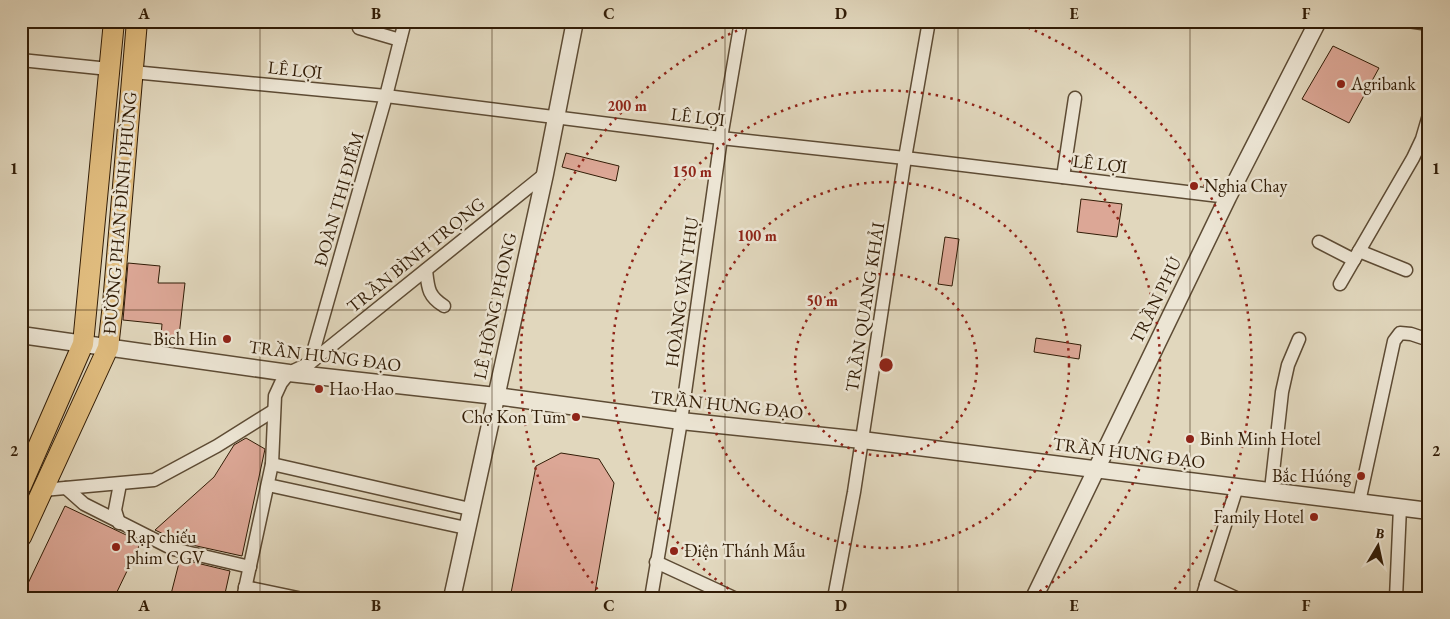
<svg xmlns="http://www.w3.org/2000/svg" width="1450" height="619" viewBox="0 0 1450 619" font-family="'EB Garamond',serif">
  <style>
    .building { fill: #dca796; stroke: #311c06 }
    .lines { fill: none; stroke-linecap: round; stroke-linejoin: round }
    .minor-casing { stroke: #5d4b34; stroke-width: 15 }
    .tertiary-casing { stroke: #5d4b34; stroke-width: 19 }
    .primary-casing { stroke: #311c06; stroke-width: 22 }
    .minor { stroke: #ece5d4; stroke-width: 12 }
    .tertiary { stroke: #ece5d4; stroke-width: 16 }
    .primary { stroke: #e0bc7e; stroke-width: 20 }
    .grid { fill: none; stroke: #311c06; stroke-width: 1; stroke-opacity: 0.55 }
    .ring { fill: none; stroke: #8f2418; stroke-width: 2.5; stroke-dasharray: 2.5 5 }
    .poi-dot { fill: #8f2418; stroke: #ece5d4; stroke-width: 2 }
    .labels { text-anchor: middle; stroke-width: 5; stroke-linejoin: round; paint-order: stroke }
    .street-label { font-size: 18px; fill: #311c06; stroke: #ece5d4 }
    .poi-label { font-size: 18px; fill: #311c06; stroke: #ece5d4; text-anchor: start }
    .centre { fill: #8f2418; stroke: #ece5d4; stroke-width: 2.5 }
    .ring-label { font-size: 15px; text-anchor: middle; font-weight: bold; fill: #8f2418; stroke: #ece5d4; stroke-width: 5; stroke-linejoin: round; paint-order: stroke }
    .neatline { fill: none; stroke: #311c06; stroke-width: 2 }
    .grid-label { font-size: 16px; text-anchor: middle; font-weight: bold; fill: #311c06 }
  </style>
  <rect width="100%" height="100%" fill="#e1d7bd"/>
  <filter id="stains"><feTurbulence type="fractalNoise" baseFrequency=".004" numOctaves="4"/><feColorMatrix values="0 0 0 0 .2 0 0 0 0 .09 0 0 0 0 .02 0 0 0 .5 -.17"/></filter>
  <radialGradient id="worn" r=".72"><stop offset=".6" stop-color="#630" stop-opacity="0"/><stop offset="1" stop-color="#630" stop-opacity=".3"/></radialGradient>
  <g class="building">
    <polygon points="1333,46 1379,68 1349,123 1302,99"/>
    <polygon points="566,153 619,166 616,181 562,167"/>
    <polygon points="1081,199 1122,204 1117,237 1077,232"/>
    <polygon points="945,237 959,239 952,286 938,284"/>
    <polygon points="128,263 160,266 158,283 185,283 179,336 161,336 162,324 123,320"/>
    <polygon points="1036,338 1081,345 1079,359 1034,352"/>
    <polygon points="246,438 265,449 242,556 183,543 184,541 172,538 155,530 214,477 234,445"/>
    <polygon points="561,453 599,459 614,483 594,598 510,598 536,466"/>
    <polygon points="65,506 141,542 114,598 21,598"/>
    <polygon points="180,559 230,571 224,598 170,598"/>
  </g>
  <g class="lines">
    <g class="minor-casing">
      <g id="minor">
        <polyline points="1408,21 1429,24"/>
        <polyline points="359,28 400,40"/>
        <polyline points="21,60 109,69"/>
        <polyline points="133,72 386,96 721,138 905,158 1228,197"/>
        <polyline points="1063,177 1075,98"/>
        <polyline points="1319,242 1354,260"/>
        <polyline points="1359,251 1406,270"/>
        <path d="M426,270C428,288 428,296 444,306"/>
        <polyline points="1340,284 1413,158 1422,139 1429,115"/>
        <polyline points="310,363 545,174"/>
        <polyline points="272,464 470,509"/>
        <polyline points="268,485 466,528"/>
        <polyline points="66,488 84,504 173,549 250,567"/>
        <polyline points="43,490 154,480 217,446 273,411"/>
        <polyline points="1271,490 1282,392 1288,365 1299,339"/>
        <polyline points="1359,502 1394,341 1400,333 1411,334 1429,340"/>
        <polyline points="119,523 115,510 120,484"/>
        <polyline points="656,562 734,598"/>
        <polyline points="1206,584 1236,598"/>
        <polyline points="245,587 298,598"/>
        <polyline points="243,598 272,464 275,396 281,383 289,373 310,363 386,96 405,21"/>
        <polyline points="651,598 681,421 721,138 741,21"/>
        <polyline points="834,598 854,492 905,158 929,21"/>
        <polyline points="1202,598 1237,487"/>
        <polyline points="1396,598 1400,507"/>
      </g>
    </g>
    <g class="tertiary-casing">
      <g id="tertiary">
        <polyline points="21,335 289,373 496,396 681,421 862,440 1429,511"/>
        <polyline points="452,598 545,174 575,21"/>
        <polyline points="1034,598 1228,197 1318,21"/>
      </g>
    </g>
    <g class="primary-casing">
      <g id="primary">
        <polyline points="21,486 83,344 114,21"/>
        <polyline points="21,537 108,348 113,304 137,21"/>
      </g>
    </g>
    <use href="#minor" class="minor"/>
    <use href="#tertiary" class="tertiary"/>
    <use href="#primary" class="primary"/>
  </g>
  <path class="grid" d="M260,21V598M492,21V598M725,21V598M958,21V598M1190,21V598M21,310H1429"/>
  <g class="ring">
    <circle cx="886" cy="365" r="91"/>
    <circle cx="886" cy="365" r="183"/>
    <path d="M741 597A274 274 0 1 1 1031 597"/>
    <path d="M602 595A366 366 0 0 1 758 22M1014 22A366 366 0 0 1 1170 595"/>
  </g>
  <g class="poi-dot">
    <circle cx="1341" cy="84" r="5"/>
    <circle cx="1194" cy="186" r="5"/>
    <circle cx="227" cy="339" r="5"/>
    <circle cx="319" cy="389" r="5"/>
    <circle cx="576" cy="417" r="5"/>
    <circle cx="1190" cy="439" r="5"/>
    <circle cx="1361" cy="476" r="5"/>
    <circle cx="1314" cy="517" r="5"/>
    <circle cx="116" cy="547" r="5"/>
    <circle cx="674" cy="551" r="5"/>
  </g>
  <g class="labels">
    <g class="street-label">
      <text transform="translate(295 70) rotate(6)" y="6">LÊ LỢI</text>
      <text transform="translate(698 117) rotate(7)" y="6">LÊ LỢI</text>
      <text transform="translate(1100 164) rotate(7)" y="6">LÊ LỢI</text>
      <text transform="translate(339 199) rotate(-74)" y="6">ĐOÀN THỊ ĐIỂM</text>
      <text transform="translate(120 213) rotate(-85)" y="6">ĐƯỜNG PHAN ĐÌNH PHÙNG</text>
      <text transform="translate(416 255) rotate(-39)" y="6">TRẦN BÌNH TRỌNG</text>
      <text transform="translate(682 292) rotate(-82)" y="6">HOÀNG VĂN THỤ</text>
      <text transform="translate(1156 300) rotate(-64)" y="6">TRẦN PHÚ</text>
      <text transform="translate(495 306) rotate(-78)" y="6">LÊ HỒNG PHONG</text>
      <text transform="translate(865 307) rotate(-81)" y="6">TRẦN QUANG KHẢI</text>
      <text transform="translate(325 356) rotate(7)" y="6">TRẦN HƯNG ĐẠO</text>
      <text transform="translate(727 405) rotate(6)" y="6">TRẦN HƯNG ĐẠO</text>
      <text transform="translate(1129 453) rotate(7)" y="6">TRẦN HƯNG ĐẠO</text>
    </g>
    <g class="poi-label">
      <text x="1351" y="90">Agribank</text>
      <text x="1204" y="192">Nghia Chay</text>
      <text x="217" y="345" text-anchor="end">Bich Hin</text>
      <text x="329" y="395">Hao Hao</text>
      <text x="566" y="423" text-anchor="end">Chợ Kon Tum</text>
      <text x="1200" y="445">Binh Minh Hotel</text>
      <text x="1351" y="482" text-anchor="end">Bắc Húóng</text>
      <text x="1304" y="523" text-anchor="end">Family Hotel</text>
      <text x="126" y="543">Rạp chiếu<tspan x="126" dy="21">phim CGV</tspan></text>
      <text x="684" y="557">Điện Thánh Mẫu</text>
    </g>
  </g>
  <circle cx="886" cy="365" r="8" class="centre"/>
  <g class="ring-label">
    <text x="627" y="111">200 m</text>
    <text x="692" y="177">150 m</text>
    <text x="757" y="241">100 m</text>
    <text x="822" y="306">50 m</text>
  </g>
  <rect width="1450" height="619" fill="none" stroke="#e1d7bd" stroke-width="55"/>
  <g transform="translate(1378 546) rotate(9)" stroke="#ece5d4" stroke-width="4" paint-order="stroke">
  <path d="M0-4L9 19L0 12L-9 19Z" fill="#311c06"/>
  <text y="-8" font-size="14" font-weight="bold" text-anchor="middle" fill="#311c06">B</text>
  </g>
  <rect x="28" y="28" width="1394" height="564" class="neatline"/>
  <g class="grid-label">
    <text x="144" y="19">A</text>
    <text x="376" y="19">B</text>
    <text x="609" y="19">C</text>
    <text x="841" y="19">D</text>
    <text x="1074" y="19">E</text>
    <text x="1306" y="19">F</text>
    <text x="14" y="174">1</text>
    <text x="1436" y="174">1</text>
    <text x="14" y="456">2</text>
    <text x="1436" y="456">2</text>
    <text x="144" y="611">A</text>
    <text x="376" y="611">B</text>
    <text x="609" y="611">C</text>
    <text x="841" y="611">D</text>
    <text x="1074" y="611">E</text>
    <text x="1306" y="611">F</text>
  </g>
  <rect width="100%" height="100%" filter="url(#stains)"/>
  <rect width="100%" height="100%" fill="url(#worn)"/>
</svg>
